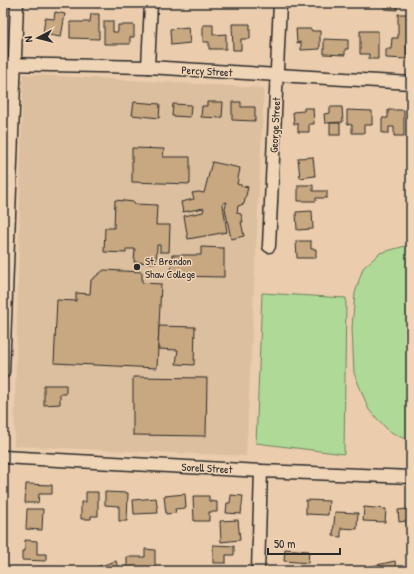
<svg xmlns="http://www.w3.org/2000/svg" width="414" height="574" viewBox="0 0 414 574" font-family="'Patrick Hand',sans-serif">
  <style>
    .built { fill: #dcbf9e }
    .green { fill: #afd996; stroke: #6d8260 }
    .building { fill: #c8a881; stroke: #2b2b2b }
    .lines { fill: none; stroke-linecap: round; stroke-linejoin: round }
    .street-casing { stroke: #2b2b2b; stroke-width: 15 }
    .street { stroke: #f0d4b6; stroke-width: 12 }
    .poi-dot { fill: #2b2b2b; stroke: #f0d4b6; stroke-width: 1.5 }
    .labels { text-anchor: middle; stroke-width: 3; stroke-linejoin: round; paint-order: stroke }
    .street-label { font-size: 11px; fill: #2b2b2b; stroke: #f0d4b6 }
    .poi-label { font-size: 11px; fill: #2b2b2b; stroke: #f0d4b6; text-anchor: start }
  </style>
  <rect width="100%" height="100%" fill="#ebcdad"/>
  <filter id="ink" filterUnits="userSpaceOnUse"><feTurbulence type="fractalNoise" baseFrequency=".025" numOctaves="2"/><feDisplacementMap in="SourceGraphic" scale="8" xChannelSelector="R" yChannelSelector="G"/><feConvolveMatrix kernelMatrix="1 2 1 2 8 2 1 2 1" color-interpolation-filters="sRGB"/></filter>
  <g filter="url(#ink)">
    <polygon class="built" points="23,74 264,88 246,456 14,446"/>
    <g class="green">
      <polygon points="405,246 411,247 411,440 405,439 389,431 369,410 354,373 352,328 355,293 363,268 380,253"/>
      <polygon points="262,293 346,298 344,454 256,443"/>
    </g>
    <g class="building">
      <polygon points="385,3 397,3 397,10 384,9"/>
      <polygon points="55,12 65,14 61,37 43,34 45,18 54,19"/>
      <polygon points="91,14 99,14 99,39 70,38 70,22 90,22"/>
      <polygon points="398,14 407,14 407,59 386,58 386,49 391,49 392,38 398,38"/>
      <polygon points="104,21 113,21 113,32 118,32 118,25 134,25 134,37 130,37 130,44 104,44"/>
      <polygon points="232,24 250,24 250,39 241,39 241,50 233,50"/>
      <polygon points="203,25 213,25 213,35 226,34 226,49 209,49 209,42 203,42"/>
      <polygon points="188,27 190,43 171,45 170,29"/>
      <polygon points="296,29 311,29 312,31 320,31 320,49 301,50 301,42 297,43"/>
      <polygon points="360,31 378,31 378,59 369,59 369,54 360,54"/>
      <polygon points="324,39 348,40 348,49 345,49 345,55 324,54"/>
      <polygon points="134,102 160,104 159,118 132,115"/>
      <polygon points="207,102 223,102 222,118 201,117 202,106 207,106"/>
      <polygon points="232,102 241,102 241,107 255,107 255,121 232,120"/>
      <polygon points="173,104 191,105 190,117 172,116"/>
      <polygon points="330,107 342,107 343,122 325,123 324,114 330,113"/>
      <polygon points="304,108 313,108 314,124 309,124 309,132 298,132 298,124 294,124 293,112 304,111"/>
      <polygon points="347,110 372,111 372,125 364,125 364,133 352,133 352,125 347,124"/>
      <polygon points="388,110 404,110 404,136 394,136 394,127 389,127 389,133 382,133 382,118 388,118"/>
      <rect x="330" y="123" width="10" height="12"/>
      <polygon points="132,148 164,149 163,157 190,157 190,184 132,182"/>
      <polygon points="313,157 315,176 300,178 298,158"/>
      <polygon points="212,162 240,168 237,184 248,187 244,204 238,206 237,213 241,214 243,222 241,222 244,236 231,239 225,208 227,202 223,203 223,205 227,232 188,239 184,216 203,212 204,208 183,212 181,202 194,199 192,193 199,192 204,193"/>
      <polygon points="298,185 313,185 313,191 327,191 327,198 316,198 316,201 298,201"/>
      <polygon points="115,200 134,202 134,204 157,205 156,225 170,225 169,252 160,252 160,245 157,245 156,263 134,262 135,249 126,249 126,253 104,252 105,228 114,228"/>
      <polygon points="312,211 313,229 297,230 296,212"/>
      <polygon points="296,241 311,241 311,249 316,249 316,258 297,258"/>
      <polygon points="201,247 224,248 224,277 171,276 172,255 201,255"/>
      <polygon points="104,270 142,272 142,283 161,284 157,368 54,363 57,300 76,301 76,293 90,294 91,280"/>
      <polygon points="159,326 195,327 194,365 176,364 178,350 158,349"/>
      <polygon points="133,377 207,378 206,436 133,435"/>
      <polygon points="44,385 66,385 66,394 60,394 60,404 44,405"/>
      <polygon points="26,484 52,485 52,494 39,494 38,503 25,503"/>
      <polygon points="86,492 98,492 98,516 91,516 91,519 81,519 81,502 86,502"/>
      <polygon points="105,492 128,493 127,521 119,521 119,506 105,505"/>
      <polygon points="185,494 186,508 175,509 176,513 166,514 164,496"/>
      <polygon points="231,495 243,496 241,514 226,513 227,503 230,503"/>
      <polygon points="193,496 209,496 209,501 217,502 217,512 209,512 209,521 194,521"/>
      <polygon points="156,498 158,513 134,514 133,500"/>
      <polygon points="306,500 329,501 328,515 306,514"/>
      <polygon points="411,504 411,526 407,527 406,521 399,522 398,510 408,509 408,505"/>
      <polygon points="364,507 386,509 385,522 363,521"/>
      <polygon points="27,509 43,509 42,530 26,529"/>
      <polygon points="335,512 358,513 357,529 341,528 341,537 333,536"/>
      <polygon points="238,520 240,540 221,542 220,521"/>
      <polygon points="25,540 37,541 37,554 46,554 46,561 22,560 22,551 25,551"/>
      <polygon points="213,545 234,546 234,555 226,555 226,563 213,563"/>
      <polygon points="145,549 155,550 155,571 127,571 127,557 145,557"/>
      <polygon points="285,549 309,551 308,563 284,561"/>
      <polygon points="116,561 119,571 95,571 94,568"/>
      <polygon points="395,561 396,570 369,571 368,567"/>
      <polygon points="35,567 54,567 54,571 34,571"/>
      <polygon points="183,569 183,571 160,571"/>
    </g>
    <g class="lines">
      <g class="street-casing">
        <g id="street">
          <polyline points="3,64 148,67 411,83"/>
          <polyline points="148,67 151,3"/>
          <polyline points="269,246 280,3"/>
          <polyline points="3,372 17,3"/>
          <polyline points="3,457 261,471 411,477"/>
          <polyline points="258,571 261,471"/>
        </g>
      </g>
      <use href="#street" class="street"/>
    </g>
  </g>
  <circle class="poi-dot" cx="137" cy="267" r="4"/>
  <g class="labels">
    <g class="street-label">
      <text transform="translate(207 71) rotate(3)" y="4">Percy Street</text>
      <text transform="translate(275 125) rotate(-87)" y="4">George Street</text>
      <text transform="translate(207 468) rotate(3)" y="4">Sorell Street</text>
    </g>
    <g class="poi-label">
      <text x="145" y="265">St. Brendon<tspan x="145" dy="13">Shaw College</tspan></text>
    </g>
  </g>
  <rect width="414" height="574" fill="none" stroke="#f0d4b6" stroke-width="16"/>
  <rect x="8" y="8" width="398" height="558" fill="none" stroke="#2b2b2b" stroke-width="1.5" filter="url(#ink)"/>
  <g transform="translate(38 38) rotate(263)" stroke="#f0d4b6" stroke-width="3" paint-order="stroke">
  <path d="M0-3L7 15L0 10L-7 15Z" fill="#2b2b2b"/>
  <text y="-6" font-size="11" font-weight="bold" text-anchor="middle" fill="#2b2b2b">N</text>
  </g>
  <path d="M268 548v6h72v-6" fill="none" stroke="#2b2b2b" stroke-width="2"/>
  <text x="274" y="548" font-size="12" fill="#2b2b2b" stroke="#f0d4b6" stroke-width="3" paint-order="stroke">50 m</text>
</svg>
